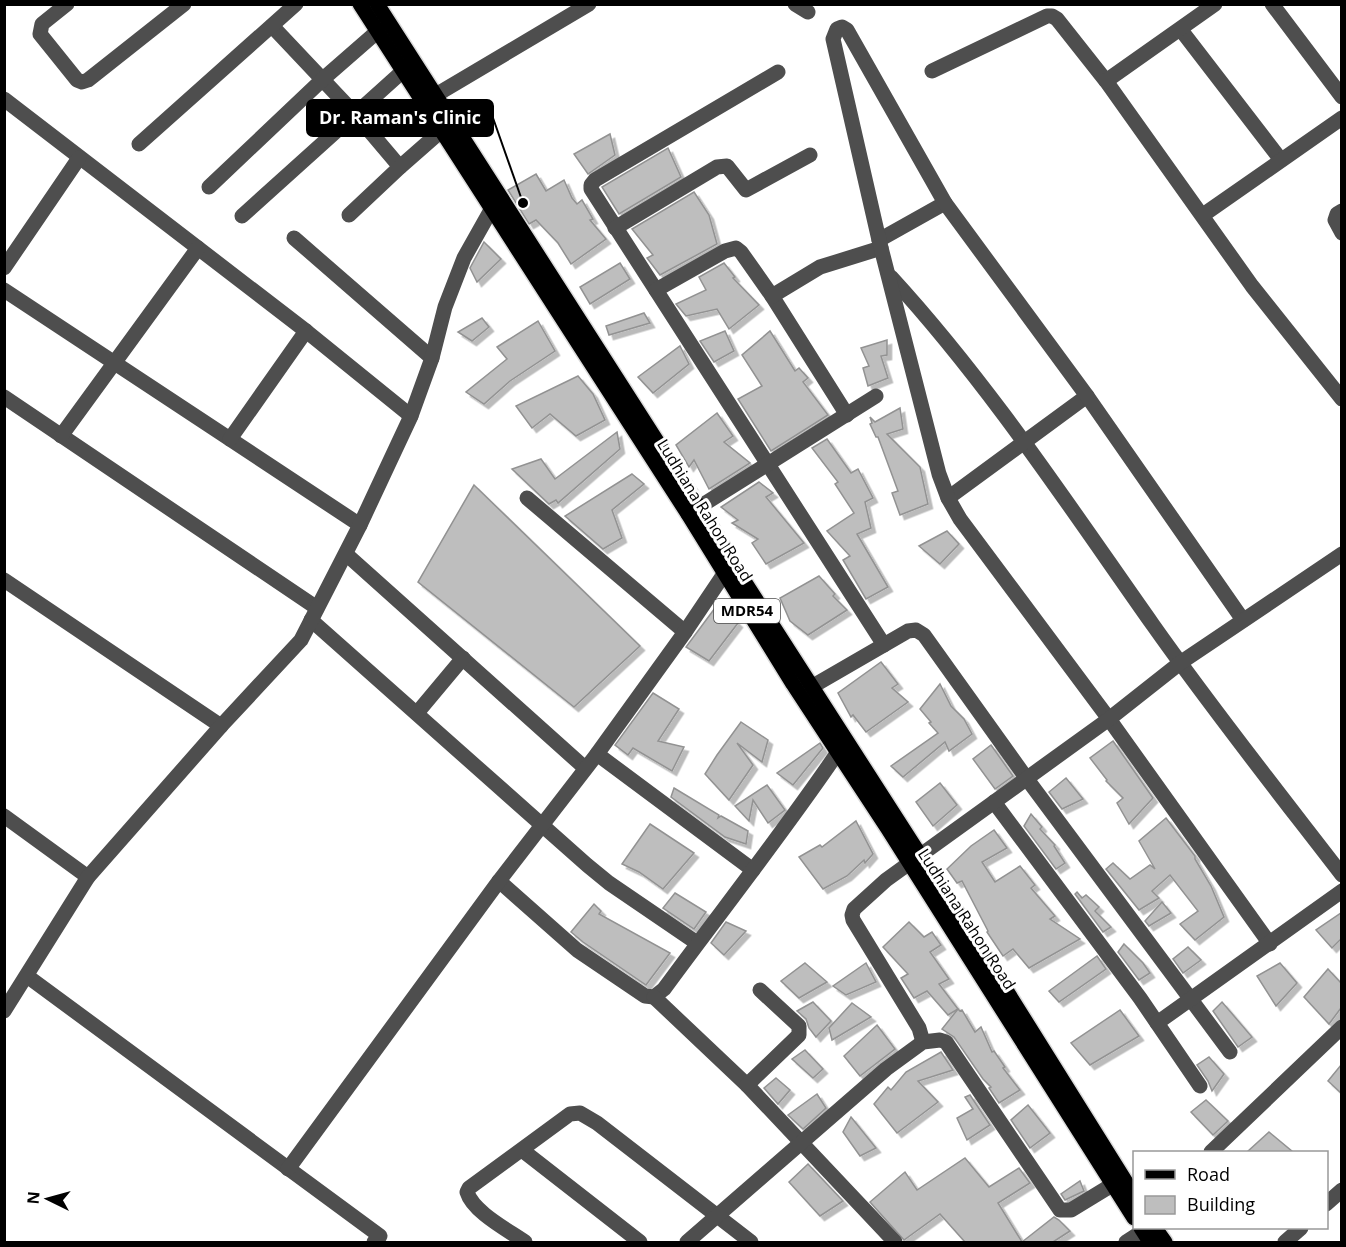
<svg xmlns="http://www.w3.org/2000/svg" width="1346" height="1247" viewBox="0 0 1346 1247" font-family="'Open Sans',sans-serif">
  <style>
    .building { fill: #bebebe; stroke: #929292; stroke-width: 1.5; filter: url(#shadow) }
    .lines { fill: none; stroke-linecap: round; stroke-linejoin: round }
    .major-casing { stroke: #dbdbdb; stroke-width: 18 }
    .minor { stroke: #4e4e4e; stroke-width: 15 }
    .major { stroke: #000; stroke-width: 15 }
    .labels { text-anchor: middle; stroke-width: 6; stroke-linejoin: round; paint-order: stroke }
    .shield { fill: #fff; stroke: #4c4c4c; stroke-width: 1.5 }
    .shield-label { font-size: 15px; font-weight: bold; fill: #000 }
    .street-label { font-size: 16px; fill: #000; stroke: #fff }
    .leader { fill: none; stroke: #000; stroke-width: 2 }
    .callout-dot { fill: #000; stroke: #fff; stroke-width: 2 }
    .callout { fill: #000; stroke: #000; stroke-width: 2 }
    .callout-label { font-size: 18px; text-anchor: middle; font-weight: bold; fill: #fff }
  </style>
  <defs>
    <filter id="shadow"><feDropShadow dx="4.5" dy="4.5" stdDeviation="0" flood-color="#0004"/></filter>
  </defs>
  <rect width="100%" height="100%" fill="#fff"/>
  <g class="building">
    <polygon points="610,134 615,155 588,174 574,154"/>
    <polygon points="668,148 681,177 619,214 602,187"/>
    <polygon points="536,174 546,191 564,180 572,198 577,204 582,200 593,219 590,220 606,239 571,264 558,243 536,220 529,224 508,190"/>
    <polygon points="694,192 709,215 717,244 660,275 647,258 653,255 632,229"/>
    <polygon points="484,242 501,259 477,282 470,268"/>
    <polygon points="620,263 630,279 590,304 580,287"/>
    <polygon points="724,263 735,277 733,278 759,305 729,329 717,309 686,316 676,304 706,290 699,277"/>
    <polygon points="644,313 650,323 609,335 606,326"/>
    <polygon points="482,318 489,327 472,341 458,332"/>
    <polygon points="538,321 555,351 510,381 484,404 466,392 507,359 497,347"/>
    <polygon points="725,331 734,351 714,362 700,341"/>
    <polygon points="770,331 795,371 799,368 808,378 803,382 828,415 771,451 738,399 762,386 742,355"/>
    <polygon points="887,340 887,355 881,356 888,378 868,386 863,368 869,366 861,348"/>
    <polygon points="680,346 689,364 653,393 638,377"/>
    <polygon points="578,376 593,394 605,420 576,436 550,414 532,428 516,406"/>
    <polygon points="900,408 903,429 887,434 920,467 928,504 900,515 892,493 898,491 878,437 876,437 870,424 872,423 870,417 875,422"/>
    <polygon points="717,413 733,436 724,442 750,463 709,489 694,460 689,467 676,445"/>
    <polygon points="617,432 620,449 558,503 556,500 549,504 512,469 541,459 555,479"/>
    <polygon points="827,439 851,473 858,469 873,498 865,502 871,528 857,534 888,587 866,599 843,560 850,556 827,531 854,513 835,484 838,482 812,448"/>
    <polygon points="632,474 644,484 612,510 622,538 603,549 565,516"/>
    <polygon points="759,482 773,493 766,497 804,543 766,564 752,543 758,539 732,523 738,520 721,507"/>
    <polygon points="474,485 640,646 574,707 418,582"/>
    <polygon points="947,531 959,544 940,564 919,546"/>
    <polygon points="819,576 835,594 833,596 847,610 808,635 790,621 780,598"/>
    <polygon points="718,604 738,623 709,661 686,647"/>
    <polygon points="881,662 898,684 892,688 908,702 866,732 853,715 851,717 838,693"/>
    <polygon points="940,684 951,706 964,719 972,734 949,751 945,742 903,777 891,766 938,733 929,723 931,722 920,709"/>
    <polygon points="653,693 679,709 658,741 684,747 672,771 633,748 628,755 615,745"/>
    <polygon points="741,722 768,740 762,762 737,743 753,765 729,800 705,774 717,755"/>
    <polygon points="1113,741 1153,798 1129,824 1117,803 1123,798 1106,781 1107,780 1090,758"/>
    <polygon points="820,743 823,748 793,785 777,773"/>
    <polygon points="991,745 1013,776 995,789 973,759"/>
    <polygon points="1066,778 1083,799 1062,809 1049,792"/>
    <polygon points="940,783 957,805 933,826 916,802"/>
    <polygon points="767,785 785,810 768,823 753,800 749,821 735,806"/>
    <polygon points="674,788 719,815 718,818 721,816 748,831 746,844 725,837 671,797"/>
    <polygon points="1031,814 1042,827 1040,829 1055,845 1054,846 1065,863 1056,869 1024,826"/>
    <polygon points="1166,818 1195,856 1195,859 1211,886 1224,917 1195,940 1180,924 1198,911 1170,875 1152,891 1159,898 1139,910 1106,869 1113,863 1130,879 1150,865 1155,869 1139,841"/>
    <polygon points="856,821 873,854 865,863 864,860 847,876 823,889 799,857 820,845 822,847"/>
    <polygon points="650,824 694,853 663,889 639,872 622,864"/>
    <polygon points="994,830 1007,848 982,862 995,882 1020,866 1035,885 1031,888 1055,916 1050,919 1080,939 1029,968 1013,949 1003,956 987,932 988,931 962,881 957,883 947,869 971,846"/>
    <polygon points="1077,892 1082,898 1086,895 1099,907 1095,911 1111,927 1103,932 1075,894"/>
    <polygon points="675,893 706,912 694,929 663,908"/>
    <polygon points="1162,902 1171,913 1149,926 1145,921"/>
    <polygon points="594,904 601,911 599,914 670,953 646,985 583,942 571,932"/>
    <polygon points="1341,913 1341,939 1332,948 1316,930"/>
    <polygon points="726,922 746,931 724,955 711,943"/>
    <polygon points="909,922 924,937 932,932 941,945 930,952 949,979 939,984 958,1009 948,1015 927,991 914,998 901,978 908,974 883,947"/>
    <polygon points="1124,944 1143,963 1150,973 1139,980 1118,952"/>
    <polygon points="1188,947 1201,960 1183,973 1173,959"/>
    <polygon points="1097,956 1106,969 1059,1002 1049,991"/>
    <polygon points="805,963 827,982 799,998 781,981"/>
    <polygon points="866,963 876,982 846,995 833,986"/>
    <polygon points="1280,963 1297,983 1276,1006 1257,976"/>
    <polygon points="1328,969 1341,983 1341,1008 1329,1024 1304,997"/>
    <polygon points="813,1002 831,1021 816,1037 809,1028 806,1019 797,1011"/>
    <polygon points="1222,1002 1252,1037 1238,1047 1213,1011"/>
    <polygon points="852,1003 871,1017 832,1040 829,1028"/>
    <polygon points="958,1009 960,1011 962,1010 975,1032 981,1027 992,1052 994,1051 1005,1067 1003,1068 1020,1090 999,1103 989,1088 991,1087 983,1079 954,1037 942,1029"/>
    <polygon points="1120,1010 1139,1036 1090,1065 1071,1043"/>
    <polygon points="877,1025 895,1049 860,1076 844,1056"/>
    <polygon points="805,1050 823,1069 813,1078 792,1059"/>
    <polygon points="941,1052 953,1070 918,1081 938,1102 897,1133 874,1104 888,1087 891,1090 906,1072"/>
    <polygon points="1209,1057 1224,1074 1212,1091 1208,1081 1197,1065"/>
    <polygon points="1341,1065 1341,1093 1328,1081"/>
    <polygon points="776,1078 790,1090 778,1104 764,1088"/>
    <polygon points="817,1094 826,1108 803,1129 788,1115"/>
    <polygon points="970,1095 990,1125 967,1140 957,1118 973,1109 965,1097"/>
    <polygon points="1206,1100 1228,1121 1213,1135 1191,1112"/>
    <polygon points="1028,1105 1050,1133 1030,1148 1011,1120"/>
    <polygon points="851,1117 876,1148 860,1156 843,1132"/>
    <polygon points="1269,1132 1293,1152 1247,1152"/>
    <polygon points="965,1158 989,1187 1019,1168 1030,1183 998,1203 1022,1242 1054,1217 1059,1220 1070,1231 1053,1242 965,1242 940,1214 904,1240 870,1202 905,1172 917,1190"/>
    <polygon points="808,1164 843,1201 820,1216 789,1182"/>
    <polygon points="1080,1181 1084,1191 1065,1200 1061,1194"/>
  </g>
  <g class="lines">
    <g class="major-casing">
      <g id="major">
        <polyline points="360,4 688,514 793,684 888,829 1134,1218"/>
        <polyline points="377,4 699,507 735,567 986,958 1134,1195"/>
        <polyline points="1141,1228 1150,1242"/>
        <polyline points="1155,1228 1165,1242"/>
      </g>
    </g>
    <g class="minor">
      <polyline points="67,4 42,24 40,34 77,80 82,82 88,80 184,4"/>
      <polyline points="795,4 808,12"/>
      <polyline points="1272,4 1342,97"/>
      <polyline points="272,26 356,115 400,167"/>
      <polyline points="1181,30 1281,160"/>
      <polyline points="932,71 1047,16 1052,16 1057,19 1106,81 1252,286 1342,399"/>
      <polyline points="778,72 595,180 591,185 591,189 884,645"/>
      <polyline points="1106,81 1215,4"/>
      <polyline points="4,99 306,331 411,416"/>
      <polyline points="424,102 589,4"/>
      <polyline points="139,144 296,4"/>
      <polyline points="209,187 323,79 378,31"/>
      <polyline points="1342,211 1337,214 1335,220 1342,233"/>
      <polyline points="349,215 400,167 441,131"/>
      <polyline points="1203,215 1342,118"/>
      <polyline points="242,216 403,71"/>
      <polyline points="615,228 717,167 727,166 746,190 810,155"/>
      <polyline points="294,238 432,358"/>
      <polyline points="879,240 945,203"/>
      <polyline points="4,268 79,158"/>
      <path d="M891,277C989,384 1069,506 1153,625C1213,710 1278,792 1342,875"/>
      <polyline points="4,290 360,525"/>
      <polyline points="656,290 725,251 736,248 741,252 772,296 847,415"/>
      <polyline points="772,296 820,267 881,248"/>
      <polyline points="4,397 317,608"/>
      <polyline points="61,436 198,248"/>
      <polyline points="230,439 306,331"/>
      <polyline points="527,498 685,632"/>
      <polyline points="948,498 1087,396"/>
      <polyline points="688,514 876,396"/>
      <polyline points="346,554 585,768"/>
      <polyline points="4,580 221,726"/>
      <polyline points="311,620 587,865 609,883 697,943"/>
      <polyline points="1243,620 1087,396 945,203 847,30 842,27 837,29 833,39 879,240 939,474 948,498 960,519 1109,719 1270,944"/>
      <polyline points="813,686 908,631 916,630 924,635 1027,779 1230,1052"/>
      <polyline points="417,713 463,658"/>
      <polyline points="597,754 753,870"/>
      <polyline points="994,802 1140,998 1200,1086"/>
      <polyline points="4,816 88,877"/>
      <path d="M499,881L577,950L645,996L654,997L664,989C722,910 783,833 838,752"/>
      <polyline points="27,976 380,1236 374,1242"/>
      <polyline points="654,997 747,1085 895,1242"/>
      <polyline points="4,1011 88,877 221,726 301,640 360,525 411,416 432,358 445,307 464,258 491,210 501,203"/>
      <polyline points="1157,1023 1342,891"/>
      <polyline points="923,1042 919,1028 853,920 852,915 854,909 886,880 1109,719 1180,663 1342,554"/>
      <polyline points="747,1085 799,1035 799,1026 760,990"/>
      <polyline points="522,1150 640,1242"/>
      <polyline points="1211,1152 1342,1027"/>
      <polyline points="288,1169 499,881 597,754 685,632 724,574"/>
      <polyline points="1326,1204 1342,1190"/>
      <path d="M525,1242C508,1230 473,1212 467,1192L469,1188L570,1114L580,1113L597,1123L751,1242"/>
      <polyline points="687,1242 886,1069 923,1042 940,1040 946,1042 1060,1210 1071,1210 1112,1185"/>
      <polyline points="1126,1242 1143,1231"/>
      <polyline points="1285,1242 1301,1228"/>
    </g>
    <use href="#major" class="major"/>
  </g>
  <g class="labels">
    <rect class="shield" x="714" y="599" width="66" height="24" rx="4.5"/>
    <g class="shield-label">
      <text x="747" y="616">MDR54</text>
    </g>
    <g class="street-label">
      <text transform="translate(705 510) rotate(58)" y="6">Ludhiana Rahon Road</text>
      <text transform="translate(967 919) rotate(57)" y="6">Ludhiana Rahon Road</text>
    </g>
  </g>
  <path class="leader" d="M523 203L493 118"/>
  <circle class="callout-dot" cx="523" cy="203" r="6"/>
  <rect class="callout" x="307" y="100" width="186" height="36" rx="6"/>
  <g class="callout-label">
    <text x="400" y="124">Dr. Raman's Clinic</text>
  </g>
  <rect width="1346" height="1247" fill="none" stroke="#000000" stroke-width="12"/>
  <rect x="1133" y="1151" width="195" height="78" fill="#ffffff" stroke="#999999" stroke-width="1.5"/>
  <rect x="1145" y="1170" width="30" height="9" fill="#000000" stroke="#999999" stroke-width="1.5"/>
  <text x="1187" y="1181" font-size="18" fill="#000000">Road</text>
  <rect x="1145" y="1196" width="30" height="18" fill="#bebebe" stroke="#999999" stroke-width="1.5"/>
  <text x="1187" y="1211" font-size="18" fill="#000000">Building</text>
  <g transform="translate(48 1199) rotate(275)" stroke="#ffffff" stroke-width="4.5" paint-order="stroke">
  <path d="M0-4.5L10 22L0 15L-10 22Z" fill="#000000"/>
  <text y="-9" font-size="16" font-weight="bold" text-anchor="middle" fill="#000000">N</text>
  </g>
</svg>
